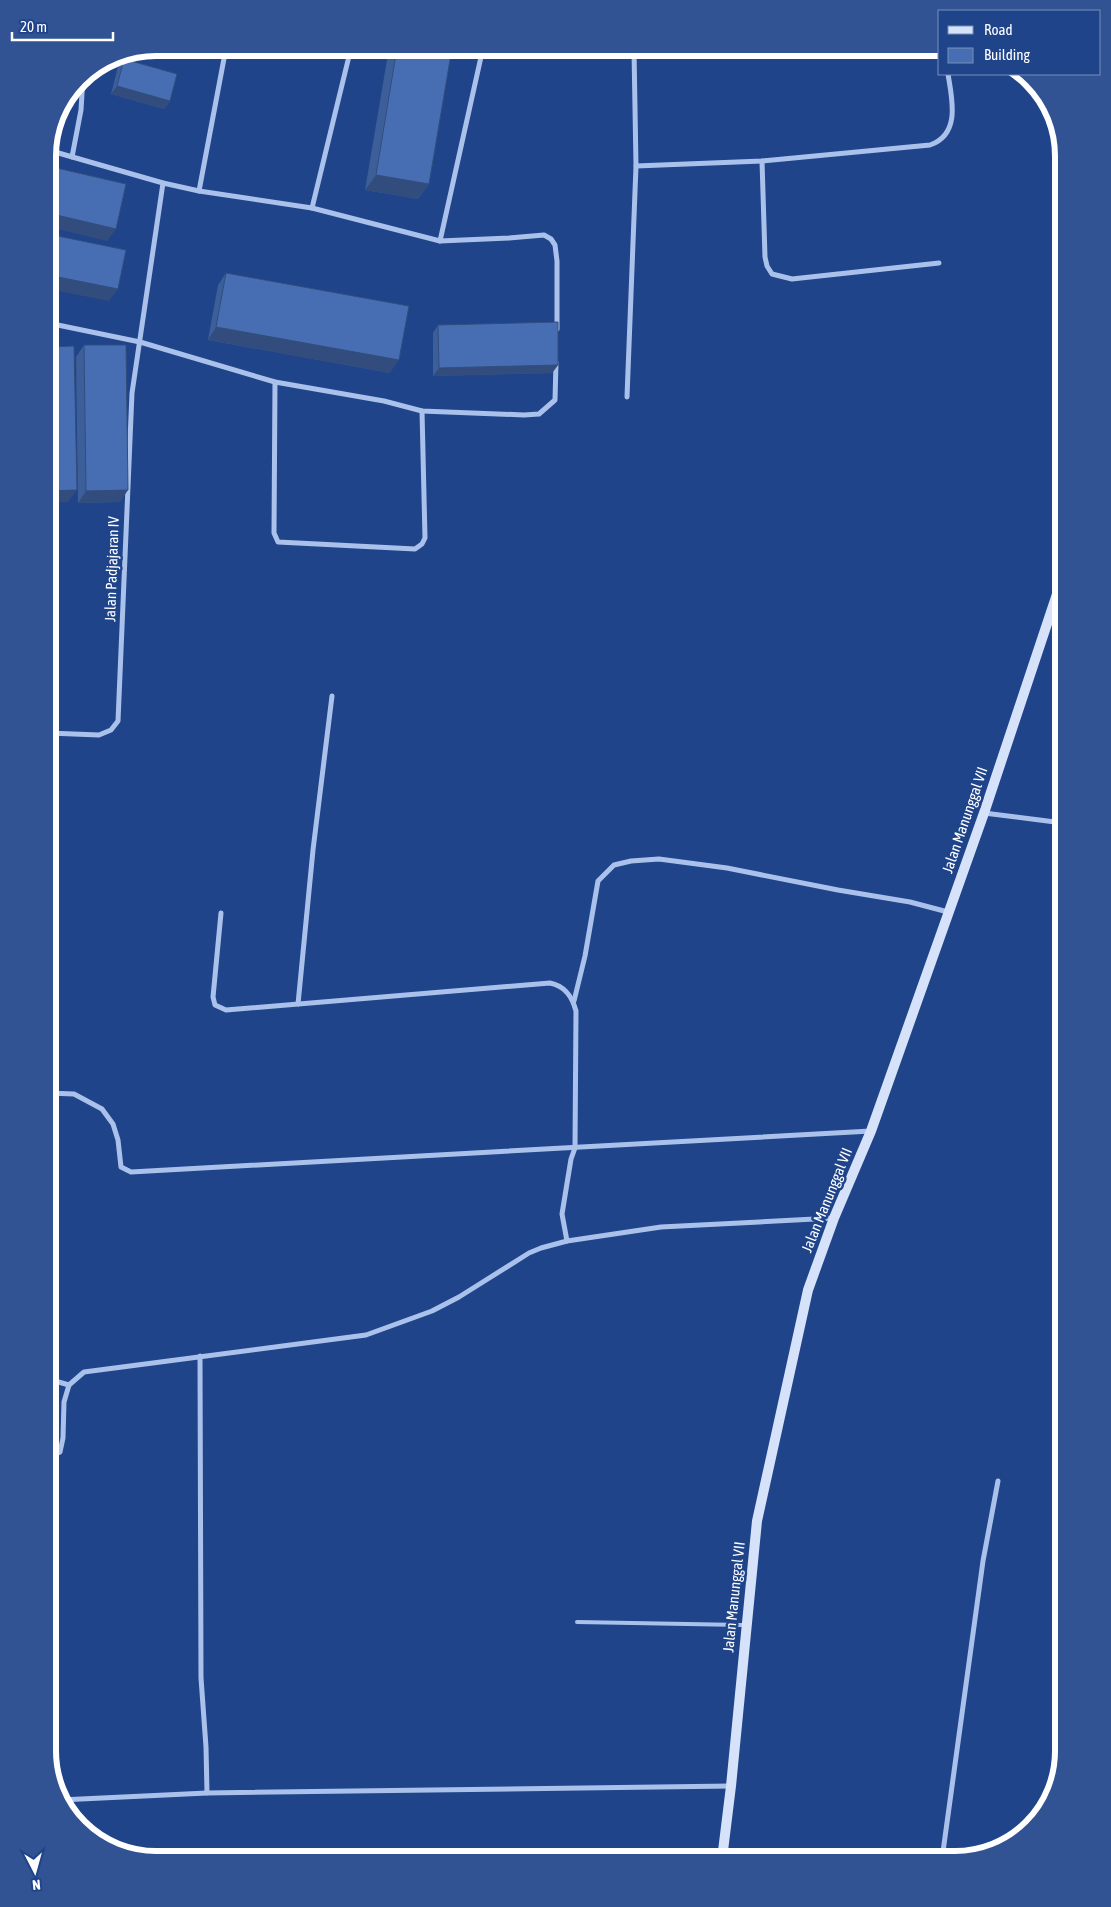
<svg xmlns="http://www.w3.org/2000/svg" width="1111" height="1907" viewBox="0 0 1111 1907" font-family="'Asap Condensed',sans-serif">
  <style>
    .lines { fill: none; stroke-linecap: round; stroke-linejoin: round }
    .lane { stroke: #aac2eb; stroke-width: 4 }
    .street { stroke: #aac2eb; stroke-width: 5 }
    .secondary { stroke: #d6e2f9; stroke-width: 10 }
    .wall { fill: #3d5f99 }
    .shaded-wall { fill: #324d7d }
    .building { fill: #476eb2; stroke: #324d7d }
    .labels { text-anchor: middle; stroke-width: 5; stroke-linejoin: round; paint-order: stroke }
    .street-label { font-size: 15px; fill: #fff; stroke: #1f448a }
    .rim { fill: none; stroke: #fff; stroke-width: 6 }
  </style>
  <rect width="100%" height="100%" fill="#1f448a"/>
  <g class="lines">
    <polyline class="lane" points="577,1622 742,1625"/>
    <g class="street">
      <polyline points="48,150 163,183 199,191 312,208 440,241 509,238 544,235 551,239 555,245 557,261 557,329"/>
      <polyline points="72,157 81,110 83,77"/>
      <polyline points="762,161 765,257 767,266 772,274 792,279 939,263"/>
      <path d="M636,166L762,161L930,145C961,134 952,99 948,74"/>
      <polyline points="199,191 226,48"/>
      <polyline points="312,208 351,48"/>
      <polyline points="440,241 483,48"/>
      <polyline points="48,323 140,342 275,382 384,401 422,411 524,415 539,414 555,400 556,362"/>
      <polyline points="275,382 274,533 278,542 415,549 422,544 425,538 422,411"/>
      <polyline points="627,397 636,166 634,50 635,48"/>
      <polyline points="48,733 99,735 111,730 118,721 132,393 163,183"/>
      <polyline points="984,813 1063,823"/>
      <path d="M221,913L213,997L215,1005L226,1010L550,983C565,986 572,996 576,1011L575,1148L571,1159L562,1214L567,1241L661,1227L834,1218"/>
      <polyline points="574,1001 585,956 598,881 614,865 631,861 659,859 727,868 838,890 910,902 948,912"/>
      <polyline points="298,1004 313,850 332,696"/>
      <polyline points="48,1093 74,1094 102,1109 113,1124 118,1140 121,1167 131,1172 871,1131"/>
      <polyline points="200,1356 201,1678 206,1747 207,1793"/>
      <polyline points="48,1379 69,1385"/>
      <polyline points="48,1458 60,1452 63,1438 64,1402 69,1385 84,1372 366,1335 432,1311 459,1297 529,1253 541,1248 567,1241"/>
      <polyline points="60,1800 207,1793 731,1786"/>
      <polyline points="942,1859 983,1561 998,1481"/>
    </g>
    <polyline class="secondary" points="722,1859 731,1786 757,1521 808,1290 834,1218 871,1131 984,813 1063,576"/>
  </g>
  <g class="wall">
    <polygon points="389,48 452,48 429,184 418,199 365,190"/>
    <polygon points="124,59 170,101 164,109 111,94 118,67"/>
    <polygon points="226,273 390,373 208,340 218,285"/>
    <polygon points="438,325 558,365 552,373 433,376 433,333"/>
    <polygon points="84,345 120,502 78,503 76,357"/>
  </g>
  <g class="shaded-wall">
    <polygon points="117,86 170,101 164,109 111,94"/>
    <polygon points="376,175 429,184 418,199 365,190"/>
    <polygon points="48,213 116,229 107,241 48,227"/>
    <polygon points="48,275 118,289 109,301 48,289"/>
    <polygon points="216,327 399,360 390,373 208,340"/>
    <polygon points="558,365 552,373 433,376 439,368"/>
    <polygon points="77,490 68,502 48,503 48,491"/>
    <polygon points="128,490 120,502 78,503 86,491"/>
  </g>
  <g class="building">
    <polygon points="397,48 452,48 429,184 376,175"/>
    <polygon points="124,59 177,74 170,101 117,86"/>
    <polygon points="48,166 126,184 116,229 48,213"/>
    <polygon points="48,234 126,250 118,289 48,275"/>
    <polygon points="226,273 409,306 399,360 216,327"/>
    <polygon points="558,322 558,365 439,368 438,325"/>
    <polygon points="84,345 126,345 128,490 86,491"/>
    <polygon points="74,346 77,490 48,491 48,347"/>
  </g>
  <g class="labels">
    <g class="street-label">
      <text transform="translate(112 569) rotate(-88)" y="5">Jalan Padjajaran IV</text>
      <text transform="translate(965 820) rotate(-71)" y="5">Jalan Manunggal VII</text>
      <text transform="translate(827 1200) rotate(-68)" y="5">Jalan Manunggal VII</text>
      <text transform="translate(734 1597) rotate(-84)" y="5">Jalan Manunggal VII</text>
    </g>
  </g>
  <path d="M0 0H1111V1907H0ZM156 56H955A100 100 0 0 1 1055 156V1751A100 100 0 0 1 955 1851H156A100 100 0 0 1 56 1751V156A100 100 0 0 1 156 56Z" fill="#315393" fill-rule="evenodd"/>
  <path class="rim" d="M156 56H955A100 100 0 0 1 1055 156V1751A100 100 0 0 1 955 1851H156A100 100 0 0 1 56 1751V156A100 100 0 0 1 156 56Z"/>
  <rect x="938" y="10" width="162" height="65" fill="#1f448a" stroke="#798fb9"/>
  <rect x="948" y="26" width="25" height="8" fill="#d6e2f9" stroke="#798fb9"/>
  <text x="984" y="35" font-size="15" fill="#ffffff">Road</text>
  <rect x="948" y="48" width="25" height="15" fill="#476eb2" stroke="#798fb9"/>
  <text x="984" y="60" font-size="15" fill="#ffffff">Building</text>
  <g transform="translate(35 1872) rotate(174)" stroke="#1f448a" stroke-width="4" paint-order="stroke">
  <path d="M0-4L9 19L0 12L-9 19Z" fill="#ffffff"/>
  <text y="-8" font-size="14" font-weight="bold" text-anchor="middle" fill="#ffffff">N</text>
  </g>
  <path d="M12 32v8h101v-8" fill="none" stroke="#ffffff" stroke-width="2.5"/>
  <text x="20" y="32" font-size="15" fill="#ffffff" stroke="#1f448a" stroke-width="4" paint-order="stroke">20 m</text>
</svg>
